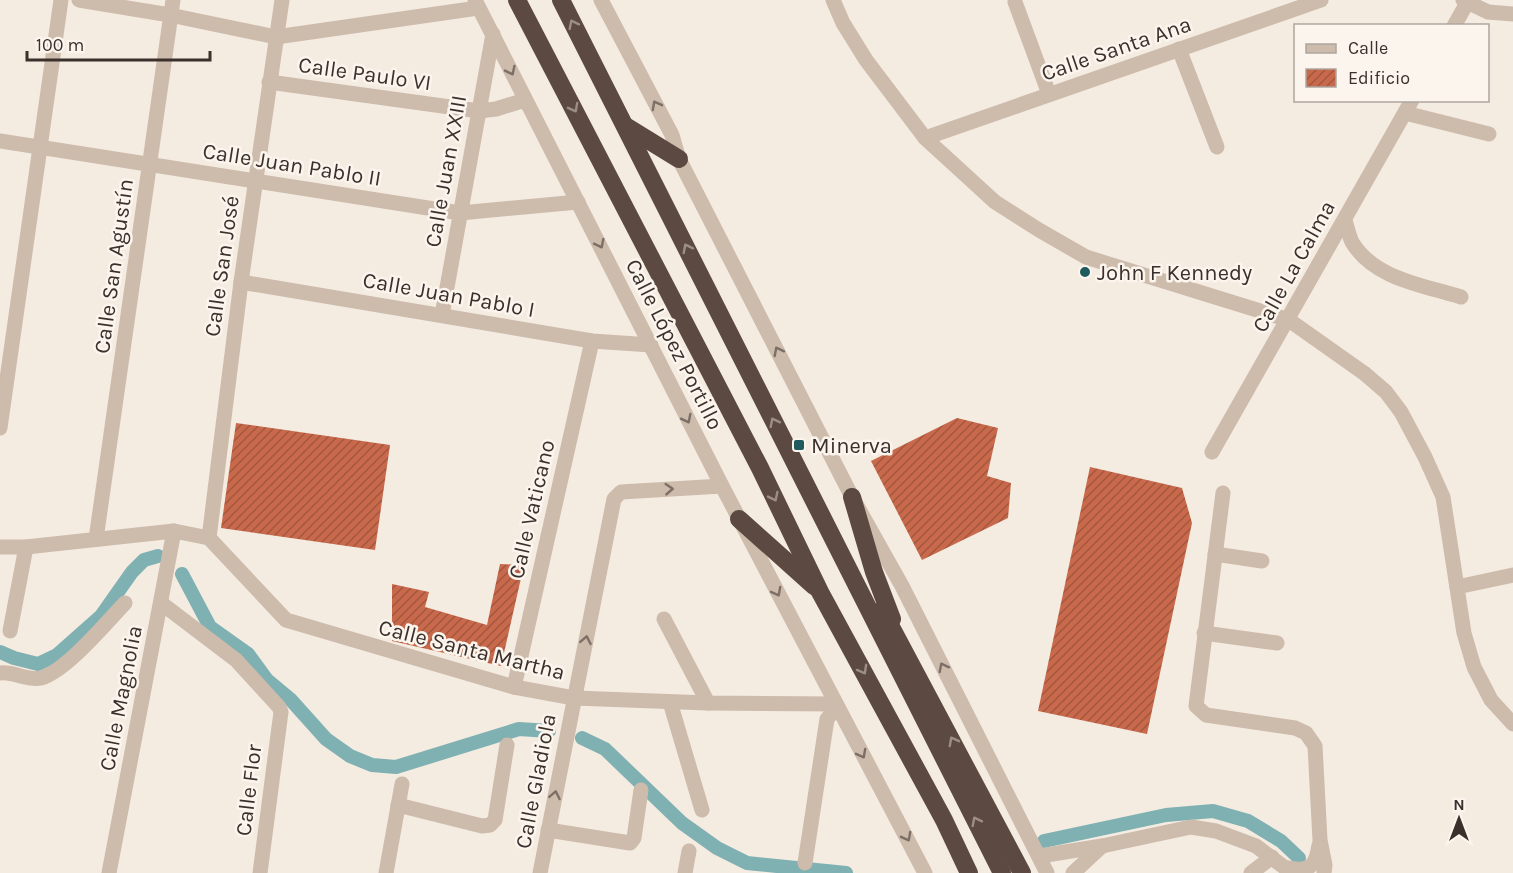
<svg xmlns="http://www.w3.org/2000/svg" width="1513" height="873" viewBox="0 0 1513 873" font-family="Karla,sans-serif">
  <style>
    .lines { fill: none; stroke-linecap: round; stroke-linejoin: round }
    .canal { stroke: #7fb0b2; stroke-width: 14 }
    .building { fill: url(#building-hatch) }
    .minor { stroke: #cdbbac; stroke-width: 15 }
    .highway { stroke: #5c4a42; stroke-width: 18 }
    .oneway { stroke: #9c8e87 }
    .oneway2 { stroke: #7d6f65 }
    .poi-dot { fill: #1f5a5e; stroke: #fbf5ee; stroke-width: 2 }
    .labels { text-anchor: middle; stroke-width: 5; stroke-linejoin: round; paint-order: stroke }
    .street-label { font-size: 22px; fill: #3b302b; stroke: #fbf5ee }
    .poi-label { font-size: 22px; fill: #3b302b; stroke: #fbf5ee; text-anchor: start }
  </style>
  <defs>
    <pattern id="building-hatch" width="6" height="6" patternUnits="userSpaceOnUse" patternTransform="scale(1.5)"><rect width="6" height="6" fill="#c8694b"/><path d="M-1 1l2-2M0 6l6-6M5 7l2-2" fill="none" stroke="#a4573f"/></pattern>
  </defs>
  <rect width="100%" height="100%" fill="#f4ebe1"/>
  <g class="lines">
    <g class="canal">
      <polyline points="182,574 210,627 248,654 267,680 291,700 326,739 350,756 372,765 396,767 519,729 549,731"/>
      <polyline points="0,652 14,658 38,664 57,655 101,616 132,572 144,560 158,556"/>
      <polyline points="582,738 605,749 682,823 717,848 747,863 846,873"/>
      <polyline points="1044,841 1166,815 1213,811 1248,821 1281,841 1299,858"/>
    </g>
  </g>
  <g class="building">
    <polygon points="957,418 998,428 987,476 1011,483 1008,518 922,560 871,461"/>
    <polygon points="236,423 390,445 375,550 221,528"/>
    <polygon points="1090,467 1182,488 1192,523 1147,734 1038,711"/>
    <polygon points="500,564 524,565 501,666 392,641 392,584 429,592 425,607 487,625"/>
  </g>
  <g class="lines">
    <g class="minor">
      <polyline points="79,0 170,15 276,37 478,8"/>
      <polyline points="475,0 722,486 925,873"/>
      <polyline points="601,0 672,135 679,159 852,497 902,586 1047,873"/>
      <polyline points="833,0 843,23 866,60 925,138 995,202 1039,230 1086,257 1289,320 1364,373 1386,392 1401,412 1425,457 1443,497 1464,633 1474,667 1491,700 1513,724"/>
      <polyline points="1463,0 1488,12 1513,14"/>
      <polyline points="1015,2 1049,94"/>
      <polyline points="1454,26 1467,3"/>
      <polyline points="1179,49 1217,147"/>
      <polyline points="269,82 479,111 496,109 525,100"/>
      <polyline points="1405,113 1489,134"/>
      <polyline points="925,138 1321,0"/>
      <polyline points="0,141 460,213 578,202"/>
      <path d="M1345,220C1347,227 1349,236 1352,242C1374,279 1423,285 1461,297"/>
      <polyline points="241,282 592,341 651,345"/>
      <polyline points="442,315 493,34"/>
      <polyline points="0,428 61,0"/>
      <polyline points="1212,452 1412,100"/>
      <polyline points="1223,493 1196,706 1206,715 1295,728 1306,733 1315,746 1320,840 1325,865 1324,873"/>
      <polyline points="209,538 286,620 514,687 574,698 708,703 836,704"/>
      <polyline points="209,538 241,282 282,0"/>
      <polyline points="96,539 173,0"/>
      <polyline points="0,547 26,547 174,531 209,538"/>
      <polyline points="1215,554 1262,561"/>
      <polyline points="1457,587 1513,575"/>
      <polyline points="161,603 236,660 279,707 281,712 260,873"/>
      <polyline points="664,619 708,703"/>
      <polyline points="10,631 26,547"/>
      <polyline points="1204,633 1277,643"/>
      <path d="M0,673C13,671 28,681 41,678C66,671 106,623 125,603"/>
      <polyline points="514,687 592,341"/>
      <polyline points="670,702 702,810"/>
      <polyline points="398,805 482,826 490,825 495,820 507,745"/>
      <polyline points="548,830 630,843 634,838 641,790"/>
      <polyline points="1040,856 1102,846 1191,827 1216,831 1256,846 1292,873"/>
      <polyline points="805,863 827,719 837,707"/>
      <path d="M1288,868C1310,872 1316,866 1319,845"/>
      <polyline points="109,873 174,531"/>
      <polyline points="386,873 402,784"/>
      <polyline points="540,873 614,499 621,492 722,486"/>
      <polyline points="685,873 689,851"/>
      <polyline points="1073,873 1102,846"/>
      <polyline points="1251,873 1272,857"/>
    </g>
    <g class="highway">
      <polyline points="517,0 760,468 820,592 944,820 969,873"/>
      <polyline points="561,0 1002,873"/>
      <polyline points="627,127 679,159"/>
      <polyline points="852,497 874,572 892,619"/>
      <polyline points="739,519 814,586"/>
      <polyline points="882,610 1022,873"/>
    </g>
  </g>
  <defs><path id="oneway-chevron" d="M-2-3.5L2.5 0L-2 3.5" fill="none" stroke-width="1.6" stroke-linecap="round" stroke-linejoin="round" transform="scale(1.5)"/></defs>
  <g class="oneway">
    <use href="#oneway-chevron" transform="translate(573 24) rotate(-117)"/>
    <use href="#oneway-chevron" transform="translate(574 108) rotate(62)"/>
    <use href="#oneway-chevron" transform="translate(687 248) rotate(-117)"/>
    <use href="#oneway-chevron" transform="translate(774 422) rotate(-117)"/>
    <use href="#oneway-chevron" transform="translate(774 497) rotate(64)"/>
    <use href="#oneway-chevron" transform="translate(863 670) rotate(61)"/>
    <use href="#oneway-chevron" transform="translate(953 741) rotate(-118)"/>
    <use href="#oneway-chevron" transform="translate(976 821) rotate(-117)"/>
  </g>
  <g class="oneway2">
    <use href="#oneway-chevron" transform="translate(511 71) rotate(64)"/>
    <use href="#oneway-chevron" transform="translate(656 105) rotate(-118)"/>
    <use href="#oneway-chevron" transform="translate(600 244) rotate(63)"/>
    <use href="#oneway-chevron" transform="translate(778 351) rotate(-117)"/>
    <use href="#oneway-chevron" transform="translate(687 419) rotate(63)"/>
    <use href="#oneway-chevron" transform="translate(669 489) rotate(-4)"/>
    <use href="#oneway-chevron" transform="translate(777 592) rotate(62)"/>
    <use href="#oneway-chevron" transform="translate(586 640) rotate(-79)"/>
    <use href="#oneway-chevron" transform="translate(943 667) rotate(-117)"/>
    <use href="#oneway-chevron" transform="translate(862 754) rotate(62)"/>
    <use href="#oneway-chevron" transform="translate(555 795) rotate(-79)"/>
    <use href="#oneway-chevron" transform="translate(907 837) rotate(62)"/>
  </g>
  <g class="poi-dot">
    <circle cx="1085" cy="272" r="6"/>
    <rect x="793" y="439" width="12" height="12" rx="3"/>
  </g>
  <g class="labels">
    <g class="street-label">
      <text transform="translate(1116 48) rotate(-19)" y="8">Calle Santa Ana</text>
      <text transform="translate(365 73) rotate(8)" y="8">Calle Paulo VI</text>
      <text transform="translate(292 164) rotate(9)" y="8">Calle Juan Pablo II</text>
      <text transform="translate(445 171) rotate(-80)" y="8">Calle Juan XXIII</text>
      <text transform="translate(113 266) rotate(-82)" y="8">Calle San Agustín</text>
      <text transform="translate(221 266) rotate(-82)" y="8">Calle San José</text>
      <text transform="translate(1293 266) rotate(-61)" y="8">Calle La Calma</text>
      <text transform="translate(449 294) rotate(10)" y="8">Calle Juan Pablo I</text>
      <text transform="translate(675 344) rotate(63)" y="8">Calle López Portillo</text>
      <text transform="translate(531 509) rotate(-77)" y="8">Calle Vaticano</text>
      <text transform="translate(472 649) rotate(14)" y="8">Calle Santa Martha</text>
      <text transform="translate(120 698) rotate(-79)" y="8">Calle Magnolia</text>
      <text transform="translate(535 781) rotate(-79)" y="8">Calle Gladiola</text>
      <text transform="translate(248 790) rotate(-83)" y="8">Calle Flor</text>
    </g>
    <g class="poi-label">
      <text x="1097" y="280">John F Kennedy</text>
      <text x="811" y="453">Minerva</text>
    </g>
  </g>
  <rect x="1294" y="24" width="195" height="78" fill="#fbf5ee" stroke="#aea6a0" stroke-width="1.5"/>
  <rect x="1306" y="44" width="30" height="9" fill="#cdbbac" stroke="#aea6a0" stroke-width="1.5"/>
  <text x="1348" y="54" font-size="18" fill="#3b302b">Calle</text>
  <rect x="1306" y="69" width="30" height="18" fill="url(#building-hatch)" stroke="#aea6a0" stroke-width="1.5"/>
  <text x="1348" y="84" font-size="18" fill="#3b302b">Edificio</text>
  <g transform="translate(1459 819)" stroke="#fbf5ee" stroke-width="4.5" paint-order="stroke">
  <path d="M0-4.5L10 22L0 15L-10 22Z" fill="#3b302b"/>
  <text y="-9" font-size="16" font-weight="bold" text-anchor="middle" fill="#3b302b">N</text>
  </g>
  <path d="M27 51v9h183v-9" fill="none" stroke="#3b302b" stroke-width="3"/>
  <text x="36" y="51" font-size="18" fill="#3b302b" stroke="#fbf5ee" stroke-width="4.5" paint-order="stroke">100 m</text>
</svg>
